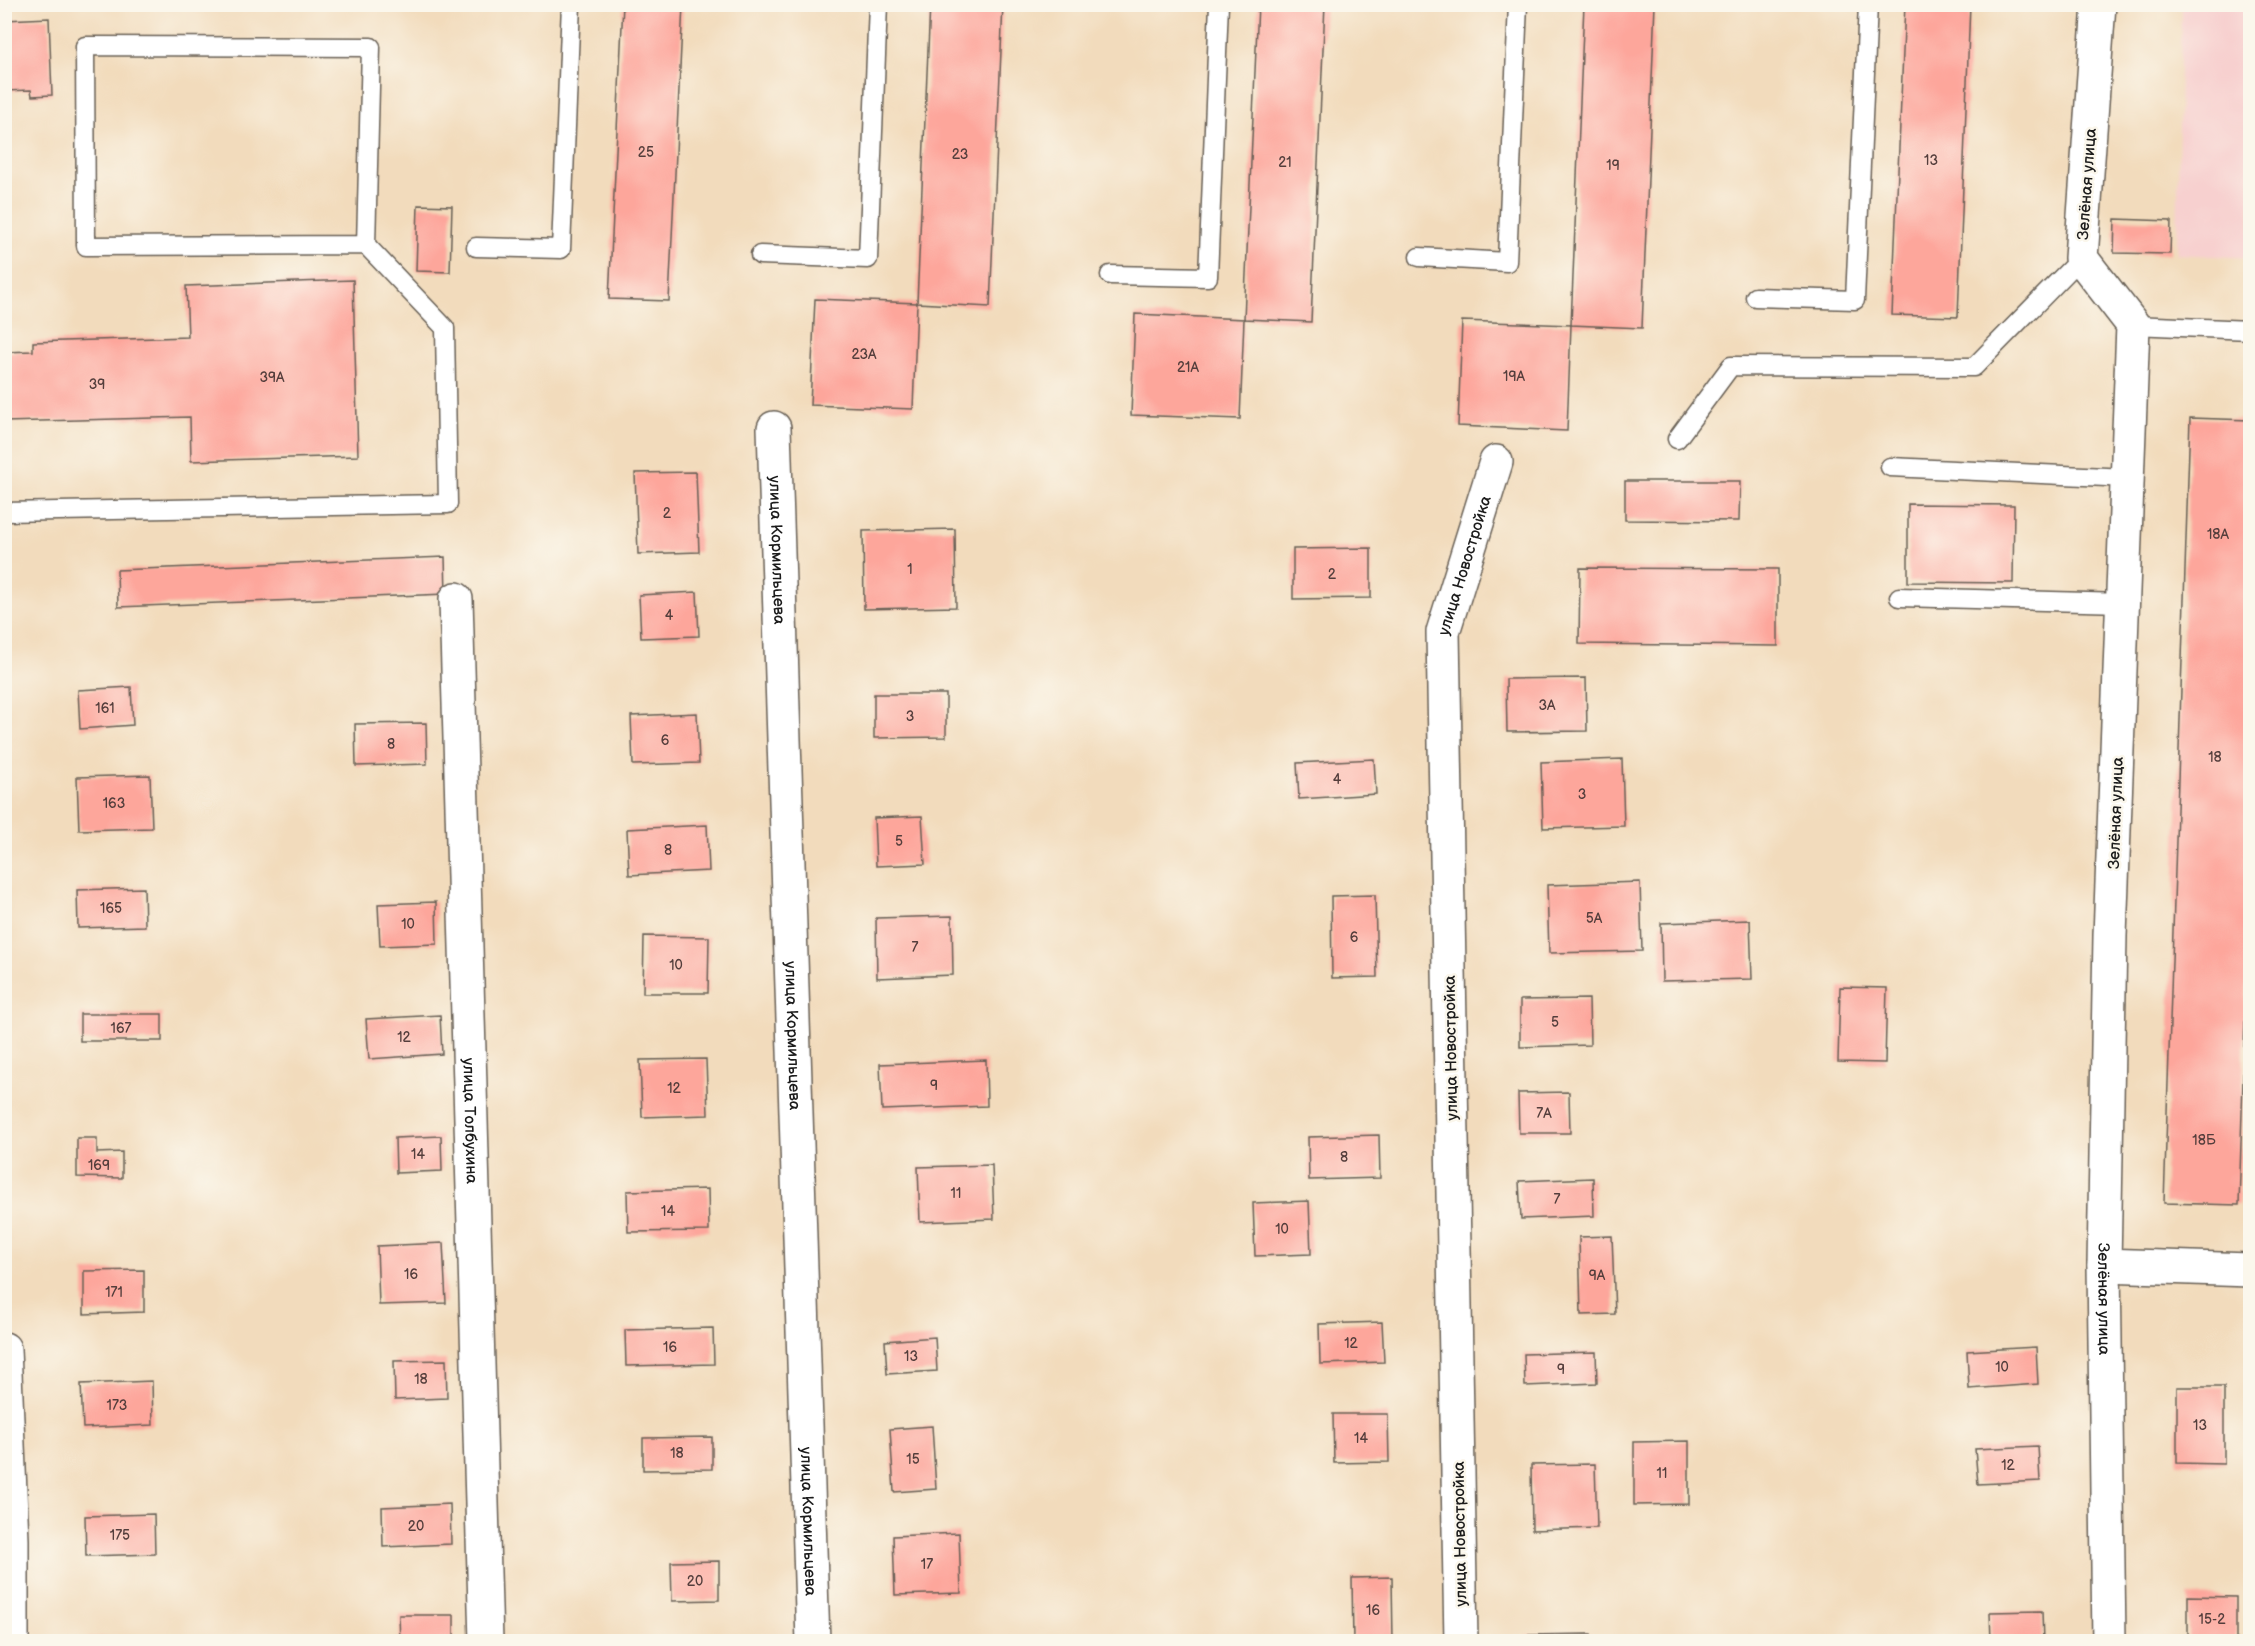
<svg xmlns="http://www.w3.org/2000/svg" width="2255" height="1646" viewBox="0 0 2255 1646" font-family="'Balsamiq Sans',sans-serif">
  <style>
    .built { fill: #f7d0cf }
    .building { fill: #fda69b }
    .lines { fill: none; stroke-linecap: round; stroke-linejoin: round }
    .lane-casing { stroke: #675f54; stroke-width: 21 }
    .street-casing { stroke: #675f54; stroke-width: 36 }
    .lane { stroke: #fff; stroke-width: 18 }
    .street { stroke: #fff; stroke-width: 33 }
    .labels { text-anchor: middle; stroke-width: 5; stroke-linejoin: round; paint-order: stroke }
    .number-label { font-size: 14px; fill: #543e3c }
    .street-label { font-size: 16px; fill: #1c1c1c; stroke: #fbf7ec }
  </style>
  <rect width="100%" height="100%" fill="#fbf7ec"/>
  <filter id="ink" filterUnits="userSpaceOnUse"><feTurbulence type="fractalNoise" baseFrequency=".0167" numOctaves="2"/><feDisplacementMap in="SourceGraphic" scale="12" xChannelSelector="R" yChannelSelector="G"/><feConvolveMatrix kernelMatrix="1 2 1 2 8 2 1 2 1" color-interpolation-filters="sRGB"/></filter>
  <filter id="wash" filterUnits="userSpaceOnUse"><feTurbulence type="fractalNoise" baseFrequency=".008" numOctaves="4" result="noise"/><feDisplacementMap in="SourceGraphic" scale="24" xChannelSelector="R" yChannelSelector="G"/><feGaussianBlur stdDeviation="1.35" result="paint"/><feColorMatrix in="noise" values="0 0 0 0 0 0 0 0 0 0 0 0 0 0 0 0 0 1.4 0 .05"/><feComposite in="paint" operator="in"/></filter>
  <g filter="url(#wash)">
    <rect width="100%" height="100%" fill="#f2dbbc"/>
    <polygon class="built" points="2181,5 2250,5 2250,258 2177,254"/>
    <g id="blocks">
      <g class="building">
        <polygon points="623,4 683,4 669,301 609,299"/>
        <polygon points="930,4 1003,4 990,307 917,303"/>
        <polygon points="1258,4 1325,4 1311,322 1244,319"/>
        <polygon points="1584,4 1655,4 1642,328 1571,325"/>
        <polygon points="1905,4 1970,4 1958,317 1892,315"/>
        <polygon points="49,18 52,95 32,96 31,90 5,91 5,20"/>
        <polygon points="418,205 452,206 450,272 416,271"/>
        <polygon points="2115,219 2171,221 2170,254 2114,253"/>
        <polygon points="353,280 358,456 191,461 190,417 4,422 4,352 33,351 33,342 188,337 186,286"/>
        <polygon points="815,299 917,303 913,409 810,405"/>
        <polygon points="1135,314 1244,319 1240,419 1131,415"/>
        <polygon points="1462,321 1571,325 1567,431 1458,426"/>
        <polygon points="2190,418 2250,420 2250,864 2239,1205 2164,1203"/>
        <polygon points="696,472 699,552 638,554 635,473"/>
        <polygon points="1625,481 1740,481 1739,521 1625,520"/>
        <polygon points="1908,504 2014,505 2013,583 1908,582"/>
        <polygon points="955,529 956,607 864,609 863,531"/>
        <polygon points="1371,548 1371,598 1293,599 1293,549"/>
        <polygon points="445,557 446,594 118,607 117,570"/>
        <polygon points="1580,568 1778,569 1778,646 1579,644"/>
        <polygon points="697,592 699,636 641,638 639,595"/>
        <polygon points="1586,678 1587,731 1507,732 1506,679"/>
        <polygon points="131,687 133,725 80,729 78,690"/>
        <polygon points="874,694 946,694 946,737 874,738"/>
        <polygon points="697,713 699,763 633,765 631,716"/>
        <polygon points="426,723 427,764 356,766 355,724"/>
        <polygon points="1374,759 1376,794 1299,799 1297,763"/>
        <polygon points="1622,759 1624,826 1543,828 1541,762"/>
        <polygon points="150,775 152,828 79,830 77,777"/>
        <polygon points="922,816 925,864 876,866 874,818"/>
        <polygon points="707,825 709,871 629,875 627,829"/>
        <polygon points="1640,882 1642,951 1549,953 1547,885"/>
        <polygon points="144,888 145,926 78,928 77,890"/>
        <polygon points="1375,895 1377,977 1332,978 1331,896"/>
        <polygon points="436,902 437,944 380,946 378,904"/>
        <polygon points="952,916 953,975 877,978 876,918"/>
        <polygon points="1750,920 1752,979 1662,981 1661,923"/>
        <polygon points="644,936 709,937 708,993 643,993"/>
        <polygon points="1840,987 1887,988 1885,1063 1838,1062"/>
        <polygon points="1589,999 1590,1045 1520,1047 1520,1000"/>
        <rect x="80" y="1014" width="82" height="27"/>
        <polygon points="440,1015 442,1054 369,1059 366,1019"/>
        <polygon points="706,1059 708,1115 642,1117 640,1060"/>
        <polygon points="986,1060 987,1106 882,1110 880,1064"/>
        <polygon points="1569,1092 1570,1133 1519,1133 1518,1093"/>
        <polygon points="1379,1135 1380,1178 1309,1180 1308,1137"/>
        <polygon points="441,1136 442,1171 396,1173 395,1138"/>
        <polygon points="77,1138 97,1138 97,1153 122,1152 122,1178 77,1177"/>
        <polygon points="992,1165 994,1219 920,1222 918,1167"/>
        <polygon points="1593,1178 1594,1216 1521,1219 1519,1181"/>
        <polygon points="708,1189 709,1231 628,1232 627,1191"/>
        <polygon points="1309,1201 1311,1254 1255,1256 1253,1203"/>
        <polygon points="1612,1236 1615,1314 1581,1315 1579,1237"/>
        <polygon points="443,1243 446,1303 379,1305 377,1246"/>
        <polygon points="144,1270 144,1312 84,1314 84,1271"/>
        <polygon points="1382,1322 1384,1362 1320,1364 1319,1324"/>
        <polygon points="713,1328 714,1364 626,1366 625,1330"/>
        <polygon points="935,1337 937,1371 887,1374 885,1341"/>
        <polygon points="2036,1347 2038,1384 1969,1389 1967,1351"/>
        <polygon points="1596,1352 1597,1383 1525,1386 1524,1354"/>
        <polygon points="446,1360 447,1398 395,1400 394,1361"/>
        <polygon points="152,1381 153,1425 83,1428 81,1384"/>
        <polygon points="2177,1387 2224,1387 2224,1464 2177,1463"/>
        <polygon points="1333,1414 1388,1414 1389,1462 1334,1463"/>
        <polygon points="932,1426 936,1489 894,1492 890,1429"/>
        <polygon points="712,1437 712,1469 643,1470 643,1438"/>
        <polygon points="1689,1441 1689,1504 1634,1505 1634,1442"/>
        <polygon points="2038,1446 2040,1481 1978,1484 1975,1449"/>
        <polygon points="1595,1464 1597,1528 1532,1530 1531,1465"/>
        <polygon points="450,1504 451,1544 383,1547 382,1507"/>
        <polygon points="154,1514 155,1554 86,1556 85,1516"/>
        <polygon points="959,1533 961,1593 895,1595 893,1536"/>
        <polygon points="719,1561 719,1600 672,1601 671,1562"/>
        <polygon points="1392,1577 1393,1642 1353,1642 1352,1578"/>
        <polygon points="2188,1596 2236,1597 2236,1642 2188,1642"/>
        <polygon points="2042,1611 2043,1642 1991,1642 1990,1612"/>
        <polygon points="399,1615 454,1615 454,1642 400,1642"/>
        <polygon points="1591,1634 1591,1642 1527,1642 1526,1635"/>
        <polygon points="133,1636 133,1642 89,1642 89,1638"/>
      </g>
    </g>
  </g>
  <g filter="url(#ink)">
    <use href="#blocks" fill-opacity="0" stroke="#675f54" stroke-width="1.5"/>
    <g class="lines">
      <g class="lane-casing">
        <g id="lane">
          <polyline points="476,247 561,249 571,4"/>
          <polyline points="760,255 868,259 878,4"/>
          <polyline points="1419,257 1507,262 1518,4"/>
          <polyline points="1110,275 1208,277 1219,4"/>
          <polyline points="1755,297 1855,300 1868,4"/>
          <polyline points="2133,325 2250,330"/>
          <polyline points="1677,439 1731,366 1974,367 2081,258"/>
          <polyline points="1890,467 2128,478"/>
          <polyline points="4,512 448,504 445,328 366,245 371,47 85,46 86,246 366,245"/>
          <polyline points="1899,597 2123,603"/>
        </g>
      </g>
      <g class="street-casing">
        <g id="street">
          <path id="s1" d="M2099,4L2081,258L2133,325L2110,936L2104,1265L2109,1642"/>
          <path id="s2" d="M774,428L813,1642"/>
          <path id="s3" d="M456,599L486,1642"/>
          <polyline points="2104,1265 2250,1270"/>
          <polyline points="4,1349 12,1540 12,1642"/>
          <path id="s4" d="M1461,1642L1443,632L1496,462"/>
        </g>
      </g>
      <use href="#lane" class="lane"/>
      <use href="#street" class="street"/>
    </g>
  </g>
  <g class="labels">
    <g class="number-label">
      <text x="646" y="157">25</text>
      <text x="960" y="159">23</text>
      <text x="1931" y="165">13</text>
      <text x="1285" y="167">21</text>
      <text x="1613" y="170">19</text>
      <text x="864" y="359">23А</text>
      <text x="1188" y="372">21А</text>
      <text x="1514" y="381">19А</text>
      <text x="272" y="382">39А</text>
      <text x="97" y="389">39</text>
      <text x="667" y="518">2</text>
      <text x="2218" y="539">18А</text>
      <text x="910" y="574">1</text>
      <text x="1332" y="579">2</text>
      <text x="669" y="620">4</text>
      <text x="1547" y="710">3А</text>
      <text x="105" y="713">161</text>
      <text x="910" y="721">3</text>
      <text x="665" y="745">6</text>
      <text x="391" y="749">8</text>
      <text x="2215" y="762">18</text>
      <text x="1337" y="784">4</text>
      <text x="1582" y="799">3</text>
      <text x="114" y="808">163</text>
      <text x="899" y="846">5</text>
      <text x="668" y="855">8</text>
      <text x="111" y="913">165</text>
      <text x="1594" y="923">5А</text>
      <text x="408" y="929">10</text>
      <text x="1354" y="942">6</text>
      <text x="915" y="952">7</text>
      <text x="676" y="970">10</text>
      <text x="1555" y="1027">5</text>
      <text x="121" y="1033">167</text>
      <text x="404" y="1042">12</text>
      <text x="934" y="1090">9</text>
      <text x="674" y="1093">12</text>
      <text x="1544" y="1118">7А</text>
      <text x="2204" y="1145">18Б</text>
      <text x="418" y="1159">14</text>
      <text x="1344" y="1162">8</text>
      <text x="99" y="1170">169</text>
      <text x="956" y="1198">11</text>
      <text x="1557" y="1204">7</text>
      <text x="668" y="1216">14</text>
      <text x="1282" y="1234">10</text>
      <text x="411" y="1279">16</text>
      <text x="1597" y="1280">9А</text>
      <text x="114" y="1297">171</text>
      <text x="1351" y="1348">12</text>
      <text x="670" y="1352">16</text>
      <text x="911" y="1361">13</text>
      <text x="2002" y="1372">10</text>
      <text x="1561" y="1374">9</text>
      <text x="421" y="1384">18</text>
      <text x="117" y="1410">173</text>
      <text x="2200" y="1430">13</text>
      <text x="1361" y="1443">14</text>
      <text x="677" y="1458">18</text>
      <text x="913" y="1464">15</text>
      <text x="2008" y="1470">12</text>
      <text x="1662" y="1478">11</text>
      <text x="416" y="1531">20</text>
      <text x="120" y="1540">175</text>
      <text x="927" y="1569">17</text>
      <text x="695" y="1586">20</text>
      <text x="1373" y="1615">16</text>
      <text x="2212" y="1624">15-2</text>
    </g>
    <g class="street-label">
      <text transform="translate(2086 184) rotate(-86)" y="6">Зелёная улица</text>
      <text dy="6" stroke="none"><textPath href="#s2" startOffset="122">улица Кормильцева</textPath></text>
      <text dy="6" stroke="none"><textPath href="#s4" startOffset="1080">улица Новостройка</textPath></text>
      <text transform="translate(2115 813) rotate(-88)" y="6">Зелёная улица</text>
      <text dy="6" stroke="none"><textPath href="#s2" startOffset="608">улица Кормильцева</textPath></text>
      <text transform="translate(1450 1048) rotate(-91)" y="6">улица Новостройка</text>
      <text dy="6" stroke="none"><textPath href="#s3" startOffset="522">улица Толбухина</textPath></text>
      <text dy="6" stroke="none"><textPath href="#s1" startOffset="1314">Зелёная улица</textPath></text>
      <text dy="6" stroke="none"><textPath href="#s2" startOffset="1094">улица Кормильцева</textPath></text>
      <text transform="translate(1459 1534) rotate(-91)" y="6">улица Новостройка</text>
    </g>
  </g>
  <rect width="2255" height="1646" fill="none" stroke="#fbf7ec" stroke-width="24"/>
</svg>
